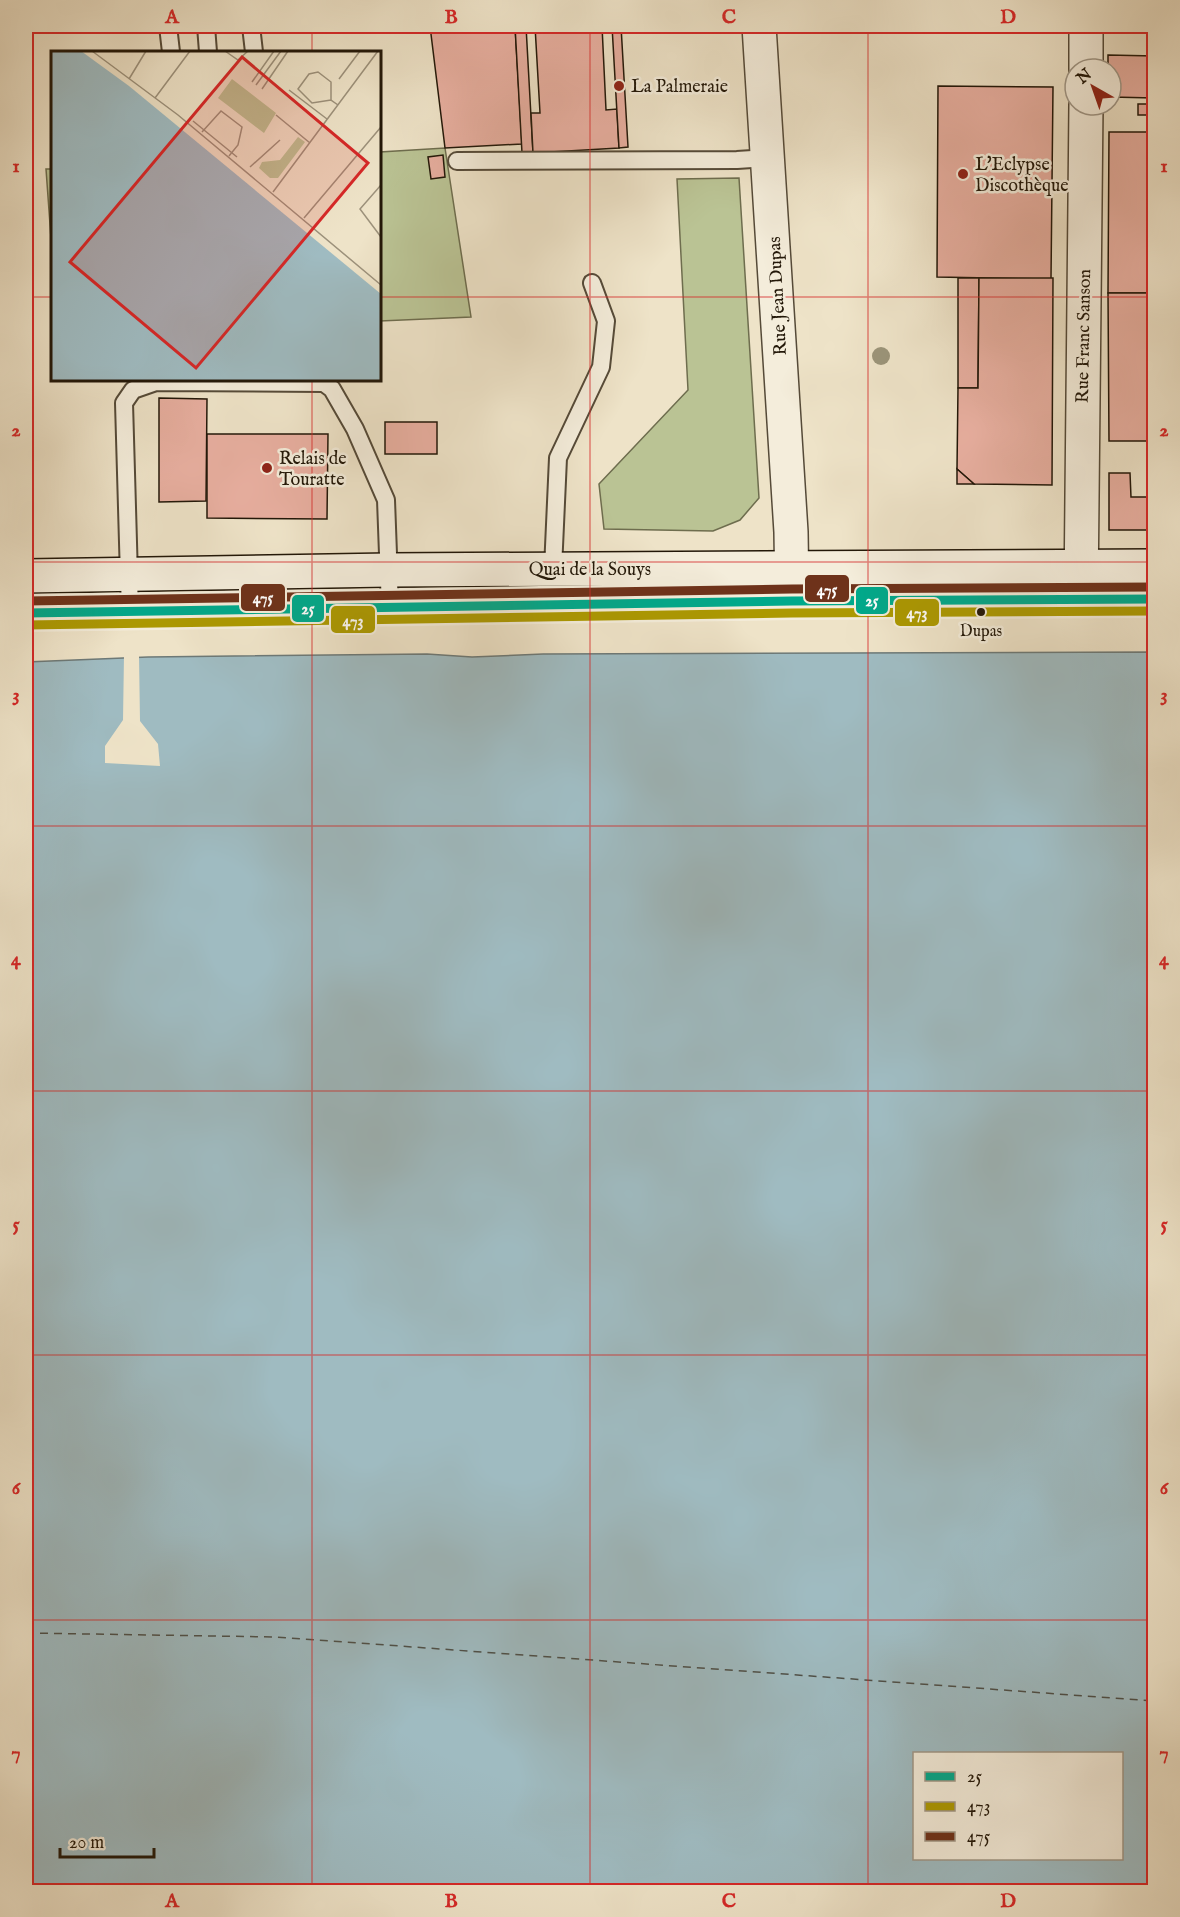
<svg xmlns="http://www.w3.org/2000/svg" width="1180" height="1917" viewBox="0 0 1180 1917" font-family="'IM FELL English',serif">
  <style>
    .green { fill: #bac394; stroke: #6e6d4e; stroke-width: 1.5 }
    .water { fill: #9fbbc1; stroke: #6d7977; stroke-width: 1.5; fill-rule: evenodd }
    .pier { fill: #eee3c8 }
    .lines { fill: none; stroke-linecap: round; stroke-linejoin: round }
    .ferry { stroke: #4e5049; stroke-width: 1.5; stroke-dasharray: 8 6; stroke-linecap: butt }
    .building { fill: #e7ae9f; stroke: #221708; stroke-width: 1.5 }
    .service-casing { stroke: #554a38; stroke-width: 20 }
    .minor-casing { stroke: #554a38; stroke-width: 36 }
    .secondary-casing { stroke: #221708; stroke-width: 36 }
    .service { stroke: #f4eddb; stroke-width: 16 }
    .minor { stroke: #f4eddb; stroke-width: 33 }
    .secondary { stroke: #f4eddb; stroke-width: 33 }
    .bus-1-casing { stroke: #f4eddb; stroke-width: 14 }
    .bus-2-casing { stroke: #f4eddb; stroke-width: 14 }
    .bus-3-casing { stroke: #f4eddb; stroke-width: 14 }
    .bus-1 { stroke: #00a98b; stroke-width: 9 }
    .bus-2 { stroke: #ac9901; stroke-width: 9 }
    .bus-3 { stroke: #6e321a; stroke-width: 9 }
    .tree { fill: #9b9479 }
    .grid { fill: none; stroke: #d62828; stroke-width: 1.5; stroke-opacity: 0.55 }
    .poi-dot { fill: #8f2418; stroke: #f4eddb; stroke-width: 2 }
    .bus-dot { fill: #221708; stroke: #f4eddb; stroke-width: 2 }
    .labels { text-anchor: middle; stroke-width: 5; stroke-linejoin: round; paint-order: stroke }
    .bus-label { font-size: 16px; fill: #221708; stroke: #f4eddb }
    .poi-label { font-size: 18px; fill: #221708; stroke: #f4eddb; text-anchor: start }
    .street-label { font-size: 18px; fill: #221708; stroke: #f4eddb }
    .inset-river { fill: none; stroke: #9fbbc1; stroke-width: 3 }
    .inset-road { fill: none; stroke: #9c917b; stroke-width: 1.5 }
    .view { fill: #d62828; fill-opacity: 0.15; stroke: #d62828; stroke-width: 3 }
    .inset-edge { fill: none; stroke: #221708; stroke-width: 3 }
    .line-badge { stroke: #f4eddb; stroke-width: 2 }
    .badge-label { font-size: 16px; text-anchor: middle; font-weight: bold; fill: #fff }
    .neatline { fill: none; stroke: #d62828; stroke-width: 2 }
    .grid-label { font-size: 20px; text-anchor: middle; font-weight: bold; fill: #d62828 }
  </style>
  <rect width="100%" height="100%" fill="#eee3c8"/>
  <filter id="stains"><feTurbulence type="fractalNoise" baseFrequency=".00333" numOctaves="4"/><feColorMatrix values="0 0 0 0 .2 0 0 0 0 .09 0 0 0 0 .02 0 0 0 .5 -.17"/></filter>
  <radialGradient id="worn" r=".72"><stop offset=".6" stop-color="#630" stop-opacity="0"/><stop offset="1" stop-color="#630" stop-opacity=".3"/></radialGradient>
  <g class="green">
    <polygon points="445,148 471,317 380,321 380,152"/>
    <polygon points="46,169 52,169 52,252"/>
    <polygon points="739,178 759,498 740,520 713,531 604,529 599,484 688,390 677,179"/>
  </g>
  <path class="water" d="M1154,652V1891H26V662L148,657L427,654L472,657L543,654ZM914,1754H1122V1858H914Z"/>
  <polygon class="pier" points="124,655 139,655 140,721 158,744 160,766 105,763 105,746 123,720"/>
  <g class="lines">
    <polyline class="ferry" points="26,1633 276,1637 1154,1701"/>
  </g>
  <g class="building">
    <polygon points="430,26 515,26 522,144 445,148"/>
    <polygon points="515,26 526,26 533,153 522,153"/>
    <polygon points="535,26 602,26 606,110 617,109 619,148 533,153 531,113 540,113"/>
    <polygon points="612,26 621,26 628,147 619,148"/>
    <polygon points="1108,55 1154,56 1154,98 1111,97 1111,69 1108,69"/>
    <polygon points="938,86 1053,87 1051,279 937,277"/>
    <rect x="1138" y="104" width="15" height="11"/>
    <polygon points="1109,132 1154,132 1154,293 1108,293"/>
    <polygon points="443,155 445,177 431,179 428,157"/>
    <polygon points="958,278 979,278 978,388 958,388"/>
    <polygon points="979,278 1053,278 1052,485 974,484 957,469 958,388 978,388"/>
    <polygon points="1108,293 1154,293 1154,441 1109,441"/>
    <polygon points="159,398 207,399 206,501 159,502"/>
    <rect x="385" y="422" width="52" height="32"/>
    <polygon points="207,434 328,434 327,519 207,518"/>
    <polygon points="957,469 974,484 957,484"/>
    <polygon points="1109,473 1130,473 1131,497 1154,497 1154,530 1109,530"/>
  </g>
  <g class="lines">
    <g class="service-casing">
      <g id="service">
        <polyline points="168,26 171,52"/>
        <polyline points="206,26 208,52"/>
        <polyline points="251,26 254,52"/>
        <polyline points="457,161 737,160 769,158"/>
        <polyline points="553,569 558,458 601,367 606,321 592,283"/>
        <polyline points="130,612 124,403 133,390 156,382 324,383 332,389 355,429 386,500 390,608"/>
      </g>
    </g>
    <g class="minor-casing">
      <g id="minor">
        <polyline points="759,26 791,532 792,596"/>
        <polyline points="1086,69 1086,26"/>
        <polyline points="1081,595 1086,105"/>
      </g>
    </g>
    <g class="secondary-casing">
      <g id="secondary">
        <polyline points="26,576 389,570 1154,566"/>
        <polyline points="26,613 792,601 1154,599"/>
      </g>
    </g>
    <use href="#service" class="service"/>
    <use href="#minor" class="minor"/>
    <use href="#secondary" class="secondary"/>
    <g class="bus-1-casing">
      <polyline id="bus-1" points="26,613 792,601 1154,599"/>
    </g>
    <g class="bus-2-casing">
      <polyline id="bus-2" points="26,625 792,613 1154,611"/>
    </g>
    <g class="bus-3-casing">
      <polyline id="bus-3" points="26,601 792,589 1154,587"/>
    </g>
    <use href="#bus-1" class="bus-1"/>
    <use href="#bus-2" class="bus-2"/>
    <use href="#bus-3" class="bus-3"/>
  </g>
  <circle class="tree" cx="881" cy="356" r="9"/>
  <path class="grid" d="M312,26V52M590,26V1892M868,26V1892M26,297H52M380,297H1154M312,380V1892M26,562H1154M26,826H1154M26,1091H1154M26,1355H1154M26,1620H1154"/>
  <g class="poi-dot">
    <circle cx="619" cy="86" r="6"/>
    <circle cx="963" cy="174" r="6"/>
    <circle cx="267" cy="468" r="6"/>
  </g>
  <circle class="bus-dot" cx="981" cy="612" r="5"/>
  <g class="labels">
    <g class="bus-label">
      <text x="981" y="636">Dupas</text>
    </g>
    <g class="poi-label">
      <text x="631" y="92">La Palmeraie</text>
      <text x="975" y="170">L'Eclypse<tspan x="975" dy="21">Discothèque</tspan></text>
      <text x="279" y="464">Relais de<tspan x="279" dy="21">Touratte</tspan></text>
    </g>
    <g class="street-label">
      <text transform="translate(777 296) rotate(-93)" y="6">Rue Jean Dupas</text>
      <text transform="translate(1083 336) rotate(-89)" y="6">Rue Franc Sanson</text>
      <text x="590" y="575">Quai de la Souys</text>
    </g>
  </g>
  <g transform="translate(51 51)">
    <rect width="330" height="330" fill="#eee3c8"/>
    <path d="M181,28L225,62L213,82L167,47ZM247,86L254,91L227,127H219L208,117L211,111L229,109Z" fill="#bac394"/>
    <path d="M0,0H30L78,35L330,243V330H0Z" fill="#9fbbc1"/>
    <path class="inset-river" d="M0,142L73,206L201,330"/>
    <path class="inset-road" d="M41,0L127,64L330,234M174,0L187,9L197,0M78,28L95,0M288,28L309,0M201,31L223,0M205,34L230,0M211,38L237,0M238,39L276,68M104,47L139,0M280,49L261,52L247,38L258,23L267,21L280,31V49L287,54M225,64L259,92M142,70L186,106M151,81L170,60L191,76L187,94L178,105M199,116L229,89M330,134L309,158L330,186M222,141L327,0M253,167L330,76"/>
    <path class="view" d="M191,6L317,112L145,317L19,211Z"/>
    <rect width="330" height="330" class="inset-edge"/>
  </g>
  <g class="line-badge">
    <rect x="804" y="574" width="46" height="29" rx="6" fill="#6e321a"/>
    <rect x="240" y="583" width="46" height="29" rx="6" fill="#6e321a"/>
    <rect x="855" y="586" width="34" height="29" rx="6" fill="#00a98b"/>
    <rect x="291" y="594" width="34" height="29" rx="6" fill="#00a98b"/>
    <rect x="894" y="598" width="46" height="29" rx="6" fill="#ac9901"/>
    <rect x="330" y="605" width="46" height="29" rx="6" fill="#ac9901"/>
  </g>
  <g class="badge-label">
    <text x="827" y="595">475</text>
    <text x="263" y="603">475</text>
    <text x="872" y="606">25</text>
    <text x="308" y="614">25</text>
    <text x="917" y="618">473</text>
    <text x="353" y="626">473</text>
  </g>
  <rect width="1180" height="1917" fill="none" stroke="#eee3c8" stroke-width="66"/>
  <rect x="913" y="1752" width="210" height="108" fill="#f4eddb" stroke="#a09787" stroke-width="1.5"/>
  <rect x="925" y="1772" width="30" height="9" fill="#00a98b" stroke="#a09787" stroke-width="1.5"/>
  <text x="967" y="1782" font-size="18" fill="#221708">25</text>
  <rect x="925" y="1802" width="30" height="9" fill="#ac9901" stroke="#a09787" stroke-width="1.5"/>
  <text x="967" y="1812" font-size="18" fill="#221708">473</text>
  <rect x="925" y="1832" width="30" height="9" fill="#6e321a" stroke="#a09787" stroke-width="1.5"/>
  <text x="967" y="1842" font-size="18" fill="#221708">475</text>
  <g transform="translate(1093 87) rotate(320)"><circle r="28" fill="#f4eddb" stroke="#a09787" stroke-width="1.5"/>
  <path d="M0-4.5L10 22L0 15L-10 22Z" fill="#8f2418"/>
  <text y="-9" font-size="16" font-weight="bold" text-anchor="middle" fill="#221708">N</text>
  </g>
  <path d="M60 1848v9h94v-9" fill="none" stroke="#221708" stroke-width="3"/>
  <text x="69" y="1848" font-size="18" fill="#221708" stroke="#f4eddb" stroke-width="4.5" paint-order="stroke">20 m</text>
  <rect x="33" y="33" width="1114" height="1851" class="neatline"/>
  <g class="grid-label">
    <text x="172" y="23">A</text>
    <text x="451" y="23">B</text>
    <text x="729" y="23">C</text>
    <text x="1008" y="23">D</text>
    <text x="16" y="172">1</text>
    <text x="1164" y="172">1</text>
    <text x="16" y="436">2</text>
    <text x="1164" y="436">2</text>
    <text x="16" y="701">3</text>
    <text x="1164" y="701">3</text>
    <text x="16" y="965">4</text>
    <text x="1164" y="965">4</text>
    <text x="16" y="1230">5</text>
    <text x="1164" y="1230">5</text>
    <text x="16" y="1494">6</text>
    <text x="1164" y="1494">6</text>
    <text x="16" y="1759">7</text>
    <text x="1164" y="1759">7</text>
    <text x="172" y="1907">A</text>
    <text x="451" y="1907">B</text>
    <text x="729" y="1907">C</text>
    <text x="1008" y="1907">D</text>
  </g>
  <rect width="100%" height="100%" filter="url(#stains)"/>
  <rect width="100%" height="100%" fill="url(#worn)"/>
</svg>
